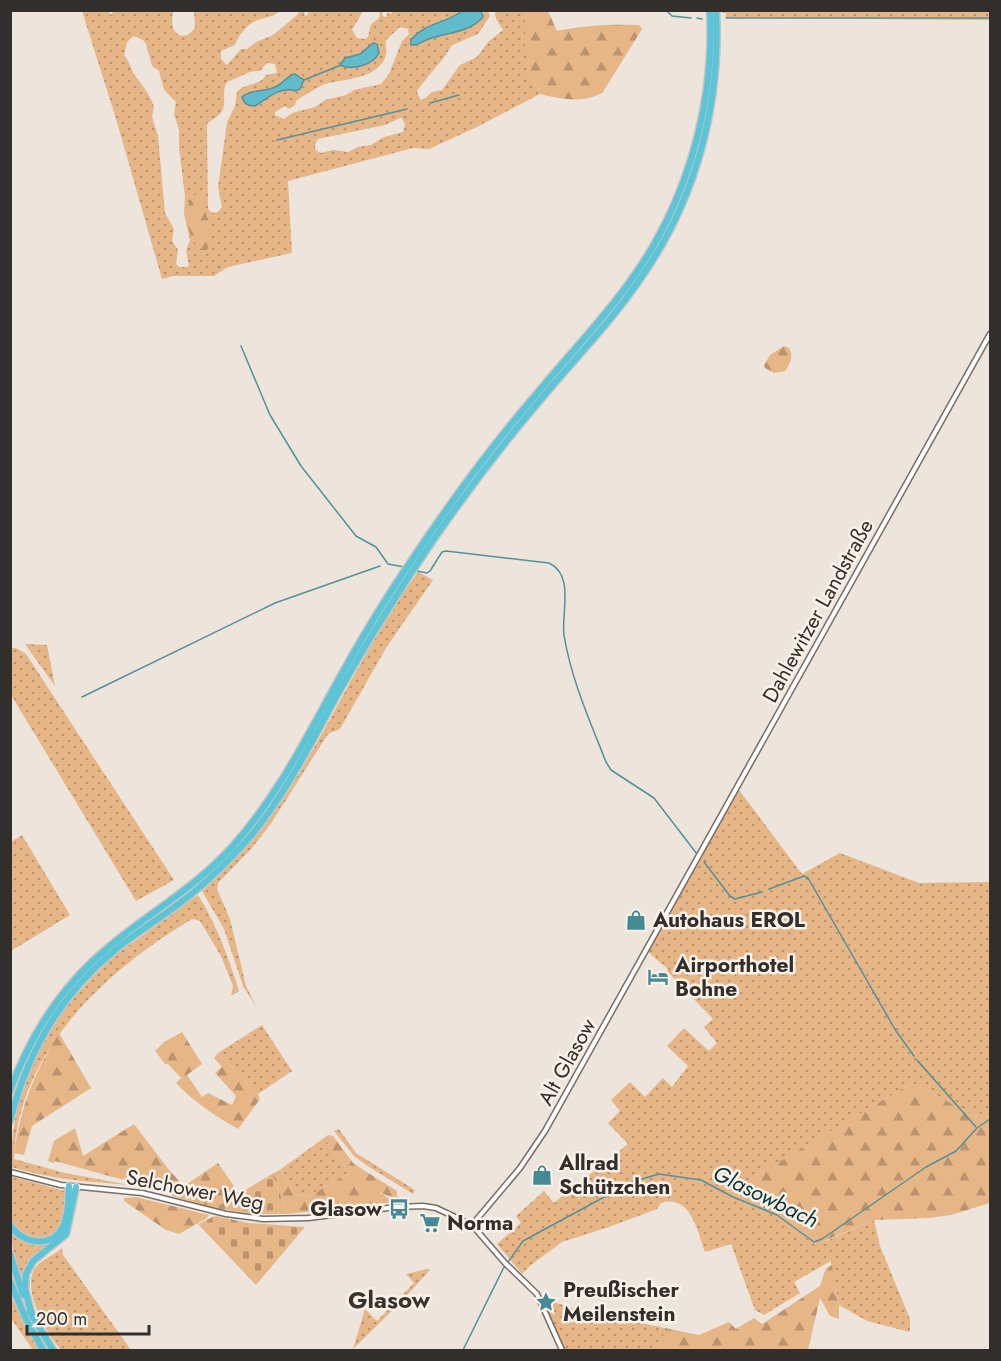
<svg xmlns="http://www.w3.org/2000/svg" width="1001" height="1361" viewBox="0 0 1001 1361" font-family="Jost,sans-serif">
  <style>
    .grass { fill: url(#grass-dots); fill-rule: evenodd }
    .forest { fill: url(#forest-firs) }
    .cemetery { fill: url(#cemetery-stones) }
    .water { fill: #62bbcb; stroke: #54919b; stroke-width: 1.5 }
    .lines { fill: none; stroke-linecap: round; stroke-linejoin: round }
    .stream { stroke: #54919b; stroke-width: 1.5 }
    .minor-casing { stroke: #766e67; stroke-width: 7 }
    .highway-casing { stroke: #c6c4c4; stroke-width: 9 }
    .minor { stroke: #fff; stroke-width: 4 }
    .highway { stroke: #5bc5d7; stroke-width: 6 }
    .labels { text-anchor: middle; stroke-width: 5; stroke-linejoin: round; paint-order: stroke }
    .street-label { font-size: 21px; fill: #322e2b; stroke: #faf1e9 }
    .poi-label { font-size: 21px; font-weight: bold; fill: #322e2b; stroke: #faf1e9; text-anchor: start }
    .water-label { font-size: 22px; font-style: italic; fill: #08353c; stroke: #faf1e9 }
    .quarter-label { font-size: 24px; font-weight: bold; fill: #3b342e; stroke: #faf1e9 }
  </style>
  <defs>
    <pattern id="grass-dots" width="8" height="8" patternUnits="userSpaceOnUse" patternTransform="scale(1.5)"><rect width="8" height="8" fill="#e6b687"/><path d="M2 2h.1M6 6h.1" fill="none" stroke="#bb946f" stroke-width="1.8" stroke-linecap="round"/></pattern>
    <pattern id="forest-firs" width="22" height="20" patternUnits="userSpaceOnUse" patternTransform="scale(1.5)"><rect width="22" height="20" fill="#e6b687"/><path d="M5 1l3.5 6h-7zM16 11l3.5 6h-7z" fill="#bb946f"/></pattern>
    <pattern id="cemetery-stones" width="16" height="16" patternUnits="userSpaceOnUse" patternTransform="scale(1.5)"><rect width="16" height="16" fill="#e6b687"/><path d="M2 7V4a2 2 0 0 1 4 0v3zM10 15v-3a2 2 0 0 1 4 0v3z" fill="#bb946f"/></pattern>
  </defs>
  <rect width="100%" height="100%" fill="#ede4dc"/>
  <g class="grass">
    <path d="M426,10L462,11C453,18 441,19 431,26C425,30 421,39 416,45L429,39L470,27L484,14L481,11H488L490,16L478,34L452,45L446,55L418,89L417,93L421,100L424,99L432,92L442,90L460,65L477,57L488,42L503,30L496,19L495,11H532L525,19L531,79L540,94L475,128L429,149L413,148L288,181L292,253L228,267L214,276H173L162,279L116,119L82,11H108L111,15L114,11H173C172,21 170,32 182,36L188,35L195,28L194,11H280C274,17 266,17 258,20C247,24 239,35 235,45L221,51V59L227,65L241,49H247L256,42L273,35L296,16L300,11H304L305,16L307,15L309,11H363L352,30L357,38L365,39L368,37L371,24L379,18L380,11H383L382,15L385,17H387V12L392,14V11H419L423,12ZM400,27L408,29L409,34L402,41L389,74L381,84L354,90L346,95L325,100L315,107L292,113L284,119L275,115V112L285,106L289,109L295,105L296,101C301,97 320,86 325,84C343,79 381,79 386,54C387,50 385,45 386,40ZM134,36L143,40L146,44L152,66L159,71L164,90L176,102L174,114L179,130V148L185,196L184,214L190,240L186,251L189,265L187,267H179L176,264L178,250L172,241L174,229L165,213L158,136L152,117L154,107C150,95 144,87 136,77C131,71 131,63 124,55L127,42ZM267,63L275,64L277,73L266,75C259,87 245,82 237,92L235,106L227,122L221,166L218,187L222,207L218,212L212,213L208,209L207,124C212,119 219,117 222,111C227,102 221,92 227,82C238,78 249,70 260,71ZM295,74L304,83L296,91C280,86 268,98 255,106L246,104V94L274,88L286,78ZM400,118H402L405,125L403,132L384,137L371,145L358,147L348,152L334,150L320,153L315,149V145L318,139L385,125Z"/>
    <polygon points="990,10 990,20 726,18 726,13 722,13 722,11"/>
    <path d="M418,572L433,580L386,648L340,729L328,734L272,822L252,848L218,883L217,889L230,919L246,986L257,1008L243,986L224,929L202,891C229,866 254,840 275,810C328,734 363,647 418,572Z"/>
    <polygon points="25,644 47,645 55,686"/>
    <polygon points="11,648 16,648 26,654 174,880 136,901 11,695"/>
    <path d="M739,790L802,874L840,853L919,883L990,882V1108L977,1117L912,1083L721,1197L778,1212L803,1236L826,1241L874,1220L880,1246L910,1319V1332L867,1321L839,1305L831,1261L794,1282L800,1293L764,1315L755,1310L731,1244L705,1252C697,1231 691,1194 661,1203L657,1209L609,1227L562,1242L531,1265L522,1274L497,1244L521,1223L516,1216L544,1191L554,1203L628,1144L608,1123L620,1111L611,1100L630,1082L645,1097L663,1078L672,1087L688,1066L667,1046L684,1028L709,1051L717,1043L704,1027L713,1019L667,971L668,969L648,952L661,928L664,930L667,926L664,923Z"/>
    <polygon points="22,835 70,915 11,951 11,842"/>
    <path d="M198,895C217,925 228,957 239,991L231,996L233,986L221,956L200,921L192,919C107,970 17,1051 14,1159L65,1173L130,1185C89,1182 50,1179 11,1167C10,1082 53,1009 117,954C125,947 134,942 143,935C161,922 179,908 198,895Z"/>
    <polygon points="262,1025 292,1071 258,1094 218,1053"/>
    <polygon points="339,1129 356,1153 415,1190 413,1194 366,1165 354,1156 334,1131"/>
    <polygon points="324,1138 350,1173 307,1197 294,1194 281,1169"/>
    <polygon points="10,1176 65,1191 67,1197 63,1223 51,1236 35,1241 20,1235 11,1222"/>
    <path d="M64,1228L65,1232L37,1255L22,1284L15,1261L10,1230C19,1241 36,1250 50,1242C55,1239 60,1232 64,1228Z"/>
    <path d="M62,1248L63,1255L131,1350H61C47,1334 21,1289 35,1268C41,1260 54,1255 62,1248Z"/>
    <polygon points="427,1269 430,1270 401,1302 353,1349 365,1309 377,1321 414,1283 406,1274"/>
    <polygon points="10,1295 40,1350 33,1350 12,1320"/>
    <polygon points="547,1300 582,1311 665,1328 662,1348 660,1350 563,1350 544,1307 544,1302"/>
  </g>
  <g class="forest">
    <path d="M532,11H548L557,31C585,25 610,24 639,25L642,29L603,92C584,104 561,99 540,94L531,79L525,49V19Z"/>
    <path d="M200,193L205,200L209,243L208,249L205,251C187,245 183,210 192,196Z"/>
    <path d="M784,346L789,348C794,356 790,364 785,371L774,373L765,368L764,365L770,355Z"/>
    <path d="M182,1032L202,1064L187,1075L202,1097L208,1093L232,1105L236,1096L215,1073L222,1067L214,1058L218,1053L258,1094L260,1099L238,1129C215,1116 194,1102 176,1083L181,1078L168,1064H165L155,1051L164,1042Z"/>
    <path d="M59,1033L91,1088L32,1126L24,1155L14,1153C21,1106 34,1073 59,1033Z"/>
    <polygon points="912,1083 977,1117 990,1108 990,1203 951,1215 929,1218 874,1220 817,1244 803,1236 778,1212 720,1197"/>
    <polygon points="134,1124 169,1170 184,1186 218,1163 240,1195 215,1208 172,1196 174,1186 168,1183 152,1184 120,1179 55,1161 53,1163 48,1161 54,1141 75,1128 83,1156"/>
    <polygon points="328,1135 333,1136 354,1164 397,1191 397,1196 402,1199 402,1201 396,1202 395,1199 379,1192 394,1202 288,1214 272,1174 281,1169 294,1194 307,1197 350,1173 324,1138"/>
    <polygon points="136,1197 209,1215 207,1218 179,1234 166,1230 124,1201 124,1198"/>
    <polygon points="832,1265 839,1305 839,1319 830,1316 820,1298 808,1350 660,1350 665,1328 699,1335 729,1322 736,1329 754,1318 762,1324 820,1286 826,1268"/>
  </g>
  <g class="cemetery">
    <polygon points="272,1174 288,1214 252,1214 215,1208"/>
    <polygon points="215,1216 249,1223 305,1227 256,1285 198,1224"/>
  </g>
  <g class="water">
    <path d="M462,11H481L483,17C469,33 448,32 429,39C422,41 418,46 411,45V40C424,23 447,23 462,11Z"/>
    <path d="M373,43L377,44L379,53C373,65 352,71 340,65L345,58L360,54Z"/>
    <path d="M295,74L304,80L300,89L296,91C280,86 268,98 255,106C248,106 244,104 242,97C251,89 265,92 275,87C283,84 286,76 295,74Z"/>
  </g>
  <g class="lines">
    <g class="stream">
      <polyline points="666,10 672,16 691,18"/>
      <polyline points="697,18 702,19"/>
      <polyline points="726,18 990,18"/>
      <polyline points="304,80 341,65"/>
      <polyline points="430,103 459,95"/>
      <polyline points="277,140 407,109"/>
      <polyline points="241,346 270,415 301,466 356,536 376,547 388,564 404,567"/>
      <path d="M417,571L427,573L430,571L442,552L446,551L549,563C575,575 561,613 564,635C571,679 590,721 606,762L611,770L654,798L697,854"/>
      <polyline points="82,697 275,603 380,566"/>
      <polyline points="704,862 730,896 735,899 762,892"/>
      <polyline points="769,889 804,876 808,878 896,1031 914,1056"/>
      <polyline points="917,1060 976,1127"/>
      <polyline points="463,1350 503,1269 523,1241 632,1182 659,1174 701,1180 733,1197 777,1215 814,1242 822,1239 926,1167 956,1151 977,1128 990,1119"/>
    </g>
    <g class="minor-casing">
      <g id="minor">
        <polyline points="10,1172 61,1185 142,1193 226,1214 263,1219 308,1218 396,1207 423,1206 436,1208 472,1225 505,1263 537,1294 562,1350"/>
        <polyline points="472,1225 520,1168 545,1131 990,334"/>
      </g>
    </g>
    <g class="highway-casing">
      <g id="highway">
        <path d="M10,1091C31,1033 62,985 110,946C152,911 195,888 233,846C275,799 303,745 333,690C357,646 383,602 412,560C450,503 490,448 535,396C567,357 603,320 632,279C687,202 715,105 710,10"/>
        <path d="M10,1121C27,1053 60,995 114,951C132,936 151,924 169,911C199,890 225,865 249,838C287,793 312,740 341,688C363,649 387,610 411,573C451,512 494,454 541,399C574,359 611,322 640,279C695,201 721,106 716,10"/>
        <path d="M10,1225C23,1245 54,1249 64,1224C69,1212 68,1199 69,1186"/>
        <polyline points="10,1254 23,1295"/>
        <polyline points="10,1281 26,1319 43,1350"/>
        <polyline points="30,1312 53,1350"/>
        <polyline points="32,1316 25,1289 26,1274 33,1261 66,1234 76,1187"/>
      </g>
    </g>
    <use href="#minor" class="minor"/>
    <use href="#highway" class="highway"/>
  </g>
  <defs>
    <g id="shop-bare" transform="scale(1.62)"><path d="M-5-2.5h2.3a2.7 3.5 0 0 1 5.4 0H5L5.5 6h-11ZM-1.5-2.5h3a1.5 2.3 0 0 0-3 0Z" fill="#448a96" stroke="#faf1e9" stroke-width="2.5" paint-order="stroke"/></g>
    <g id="hotel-bare" transform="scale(1.62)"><path d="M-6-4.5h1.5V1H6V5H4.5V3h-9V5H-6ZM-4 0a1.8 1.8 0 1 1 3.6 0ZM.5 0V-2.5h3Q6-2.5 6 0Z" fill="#448a96" stroke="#faf1e9" stroke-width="2.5" paint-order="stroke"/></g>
    <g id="bus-bare" transform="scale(1.62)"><path d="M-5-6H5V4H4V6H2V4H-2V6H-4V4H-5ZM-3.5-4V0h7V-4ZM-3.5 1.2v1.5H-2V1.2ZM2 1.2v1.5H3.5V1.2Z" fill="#448a96" stroke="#faf1e9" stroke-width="2.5" paint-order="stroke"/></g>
    <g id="supermarket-bare" transform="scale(1.62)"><path d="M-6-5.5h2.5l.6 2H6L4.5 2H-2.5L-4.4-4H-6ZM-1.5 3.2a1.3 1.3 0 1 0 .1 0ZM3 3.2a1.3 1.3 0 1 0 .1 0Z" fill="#448a96" stroke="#faf1e9" stroke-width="2.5" paint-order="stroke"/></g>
    <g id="sight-bare" transform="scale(1.62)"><path d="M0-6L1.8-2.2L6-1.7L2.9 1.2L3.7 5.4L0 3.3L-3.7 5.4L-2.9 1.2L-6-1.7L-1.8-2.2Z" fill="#448a96" stroke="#faf1e9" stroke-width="2.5" paint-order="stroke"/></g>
  </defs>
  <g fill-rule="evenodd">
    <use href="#shop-bare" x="636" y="920"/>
    <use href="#hotel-bare" x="658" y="977"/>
    <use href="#shop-bare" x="542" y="1175"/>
    <use href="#bus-bare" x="399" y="1209"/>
    <use href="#supermarket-bare" x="430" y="1223"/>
    <use href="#sight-bare" x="546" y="1302"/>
  </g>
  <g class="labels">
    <g class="street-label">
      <text transform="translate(818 611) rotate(-61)" y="7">Dahlewitzer Landstraße</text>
      <text transform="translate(567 1062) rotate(-61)" y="7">Alt Glasow</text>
      <text transform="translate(195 1190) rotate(11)" y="7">Selchower Weg</text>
    </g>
    <g class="poi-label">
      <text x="653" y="927">Autohaus EROL</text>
      <text x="675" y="972">Airporthotel<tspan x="675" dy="24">Bohne</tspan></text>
      <text x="559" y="1170">Allrad<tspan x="559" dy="24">Schützchen</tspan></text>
      <text x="382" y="1216" text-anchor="end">Glasow</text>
      <text x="447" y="1230">Norma</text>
      <text x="563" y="1297">Preußischer<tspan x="563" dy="24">Meilenstein</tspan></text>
    </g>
    <g class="water-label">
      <text transform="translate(766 1196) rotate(26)" y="8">Glasowbach</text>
    </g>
    <g class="quarter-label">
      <text x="389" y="1308">Glasow</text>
    </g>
  </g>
  <rect width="1001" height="1361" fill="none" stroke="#322e2b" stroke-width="24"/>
  <path d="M27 1325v9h122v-9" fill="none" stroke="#322e2b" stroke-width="3"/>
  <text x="36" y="1325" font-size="18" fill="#322e2b" stroke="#faf1e9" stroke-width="4.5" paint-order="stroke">200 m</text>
</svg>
